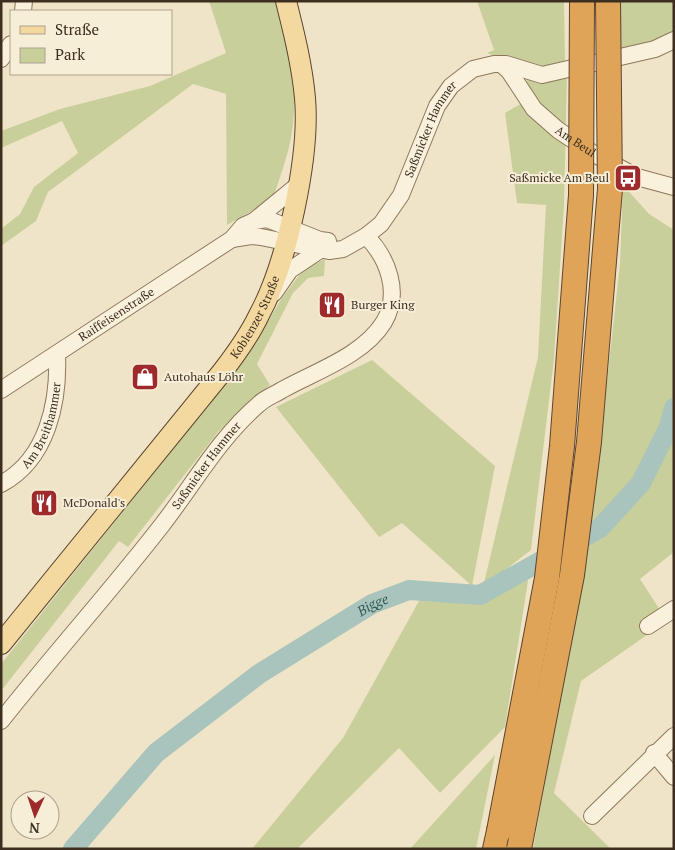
<svg xmlns="http://www.w3.org/2000/svg" width="675" height="850" viewBox="0 0 675 850" font-family="'PT Serif',serif">
  <style>
    .green { fill: #c9cf9b }
    .lines { fill: none; stroke-linecap: round; stroke-linejoin: round }
    .river { stroke: #a9c4bc; stroke-width: 20 }
    .minor-casing { stroke: #8d765c; stroke-width: 18 }
    .major-casing { stroke: #5b4430; stroke-width: 22 }
    .highway-casing { stroke: #5b4430; stroke-width: 26 }
    .minor { stroke: #faf1dc; stroke-width: 16 }
    .major { stroke: #f3d9a0; stroke-width: 20 }
    .highway { stroke: #e0a458; stroke-width: 24 }
    .highway-bridge-casing { stroke: #5b4430; stroke-width: 26; stroke-linecap: butt }
    .highway-bridge { stroke: #e0a458; stroke-width: 24 }
    .labels { text-anchor: middle; stroke-width: 4; stroke-linejoin: round; paint-order: stroke }
    .street-label { font-size: 12px; fill: #3d2e20; stroke: #f7eed8 }
    .poi-label { font-size: 12px; fill: #3d2e20; stroke: #f7eed8; text-anchor: start }
    .water-label { font-size: 14px; font-style: italic; fill: #2f5d5a; stroke: #f7eed8 }
  </style>
  <rect width="100%" height="100%" fill="#f0e4c8"/>
  <g class="green">
    <path d="M209,1H278C293,42 300,104 289,147C285,164 278,182 273,199L227,225L226,94L193,84L48,192L36,221L1,246V229L20,214L34,187L78,153L62,121L1,148V131L60,109L150,86L226,53Z"/>
    <polygon points="477,1 564,1 565,61 530,69 487,53 494,50"/>
    <polygon points="620,1 674,1 674,32 654,43 621,50"/>
    <polygon points="567,72 564,206 554,359 531,550 483,587 538,357 546,205 517,203 505,113 529,99 527,80"/>
    <polygon points="623,185 649,214 674,230 674,552 640,579 667,621 581,681 554,793 611,849 533,849 591,524 620,264"/>
    <polygon points="325,259 324,276 308,278 293,293 257,364 270,385 218,432 128,547 119,541 1,691 1,664 245,359 282,298 304,269"/>
    <polygon points="372,360 495,466 472,586 402,523 379,537 276,407"/>
    <polygon points="530,568 505,727 440,793 399,748 297,849 252,849 343,738 419,601 479,602"/>
    <polygon points="495,755 476,849 410,849"/>
  </g>
  <g class="lines">
    <path class="river" id="s1" d="M73,849L156,753L259,674L372,604L409,590L480,595L600,528L641,483L669,427L674,408"/>
    <g class="minor-casing">
      <g id="minor">
        <polyline points="23,11 24,1"/>
        <polyline points="1,59 11,44"/>
        <path id="s2" d="M501,64L509,71L534,109L558,130L594,154L637,177L674,187"/>
        <polyline points="254,221 298,185"/>
        <path id="s3" d="M232,239L251,236L261,237L329,251L343,249L366,236L381,224L401,195L437,106L451,86L473,69L494,64H506L542,75L655,49L674,40"/>
        <polyline points="274,293 290,270 320,250"/>
        <path id="s4" d="M1,390L192,265L232,239L243,226L254,221L267,219L320,240L328,241"/>
        <path id="s5" d="M1,484C48,459 59,401 57,354"/>
        <polyline points="648,626 674,609"/>
        <path id="s6" d="M1,721C53,655 110,592 162,525C193,485 220,437 259,404C265,398 274,395 282,390C316,371 363,356 384,322C401,293 388,258 366,236"/>
        <polyline points="654,753 674,777"/>
        <polyline points="592,816 674,736"/>
      </g>
    </g>
    <g class="major-casing">
      <g id="major">
        <path id="s7" d="M1,644L222,372C236,354 249,336 259,315C287,264 310,156 305,98C302,65 294,33 286,1"/>
      </g>
    </g>
    <g class="highway-casing">
      <polyline id="highway" points="495,849 499,831"/>
    </g>
    <use href="#minor" class="minor"/>
    <use href="#major" class="major"/>
    <use href="#highway" class="highway"/>
    <g class="highway-bridge-casing">
      <g id="highway-bridge">
        <polyline points="499,831 547,578 562,446 581,195 582,1"/>
        <polyline points="519,849 572,575 589,442 610,189 608,1"/>
      </g>
    </g>
    <use href="#highway-bridge" class="highway-bridge"/>
  </g>
  <defs>
    <g id="bus-square" transform="scale(1.4375)"><rect x="-9" y="-9" width="18" height="18" rx="4" fill="#9e2a2b" stroke="#f7eed8"/><path d="M-5-6H5V4H4V6H2V4H-2V6H-4V4H-5ZM-3.5-4V0h7V-4ZM-3.5 1.2v1.5H-2V1.2ZM2 1.2v1.5H3.5V1.2Z" fill="#fff"/></g>
    <g id="restaurant-square" transform="scale(1.4375)"><rect x="-9" y="-9" width="18" height="18" rx="4" fill="#9e2a2b" stroke="#f7eed8"/><path d="M-5-6h1v4h1v-4h1v4h1v-4h1v5L-1.5 .5V6h-2V.5L-5-1ZM5-6V6H3V1.5H1.5Q1.5-4 5-6Z" fill="#fff"/></g>
    <g id="shop-square" transform="scale(1.4375)"><rect x="-9" y="-9" width="18" height="18" rx="4" fill="#9e2a2b" stroke="#f7eed8"/><path d="M-5-2.5h2.3a2.7 3.5 0 0 1 5.4 0H5L5.5 6h-11ZM-1.5-2.5h3a1.5 2.3 0 0 0-3 0Z" fill="#fff"/></g>
  </defs>
  <g fill-rule="evenodd">
    <use href="#bus-square" x="628" y="178"/>
    <use href="#restaurant-square" x="332" y="305"/>
    <use href="#shop-square" x="145" y="377"/>
    <use href="#restaurant-square" x="44" y="503"/>
  </g>
  <g class="labels">
    <g class="street-label">
      <text dy="4" stroke="none"><textPath href="#s3" startOffset="266">Saßmicker Hammer</textPath></text>
      <text dy="4" stroke="none"><textPath href="#s2" startOffset="109">Am Beul</textPath></text>
      <text dy="4" stroke="none"><textPath href="#s4" startOffset="138">Raiffeisenstraße</textPath></text>
      <text dy="4" stroke="none"><textPath href="#s7" startOffset="415">Koblenzer Straße</textPath></text>
      <text dy="4" stroke="none"><textPath href="#s5" startOffset="75">Am Breithammer</textPath></text>
      <text dy="4" stroke="none"><textPath href="#s6" startOffset="328">Saßmicker Hammer</textPath></text>
    </g>
    <g class="poi-label">
      <text x="609" y="182" text-anchor="end">Saßmicke Am Beul</text>
      <text x="351" y="309">Burger King</text>
      <text x="164" y="381">Autohaus Löhr</text>
      <text x="63" y="507">McDonald's</text>
    </g>
    <g class="water-label">
      <text dy="5" stroke="none"><textPath href="#s1" startOffset="390">Bigge</textPath></text>
    </g>
  </g>
  <rect width="675" height="850" fill="none" stroke="#3d2e20" stroke-width="5"/>
  <rect x="10" y="10" width="162" height="65" fill="#f7eed8" stroke="#ada18e"/>
  <rect x="20" y="26" width="25" height="8" fill="#f3d9a0" stroke="#ada18e"/>
  <text x="55" y="35" font-size="15" fill="#3d2e20">Straße</text>
  <rect x="20" y="48" width="25" height="15" fill="#c9cf9b" stroke="#ada18e"/>
  <text x="55" y="60" font-size="15" fill="#3d2e20">Park</text>
  <g transform="translate(35 815) rotate(183)"><circle r="24" fill="#f7eed8" stroke="#ada18e"/>
  <path d="M0-4L9 19L0 12L-9 19Z" fill="#9e2a2b"/>
  <text y="-8" font-size="14" font-weight="bold" text-anchor="middle" fill="#3d2e20">N</text>
  </g>
</svg>
